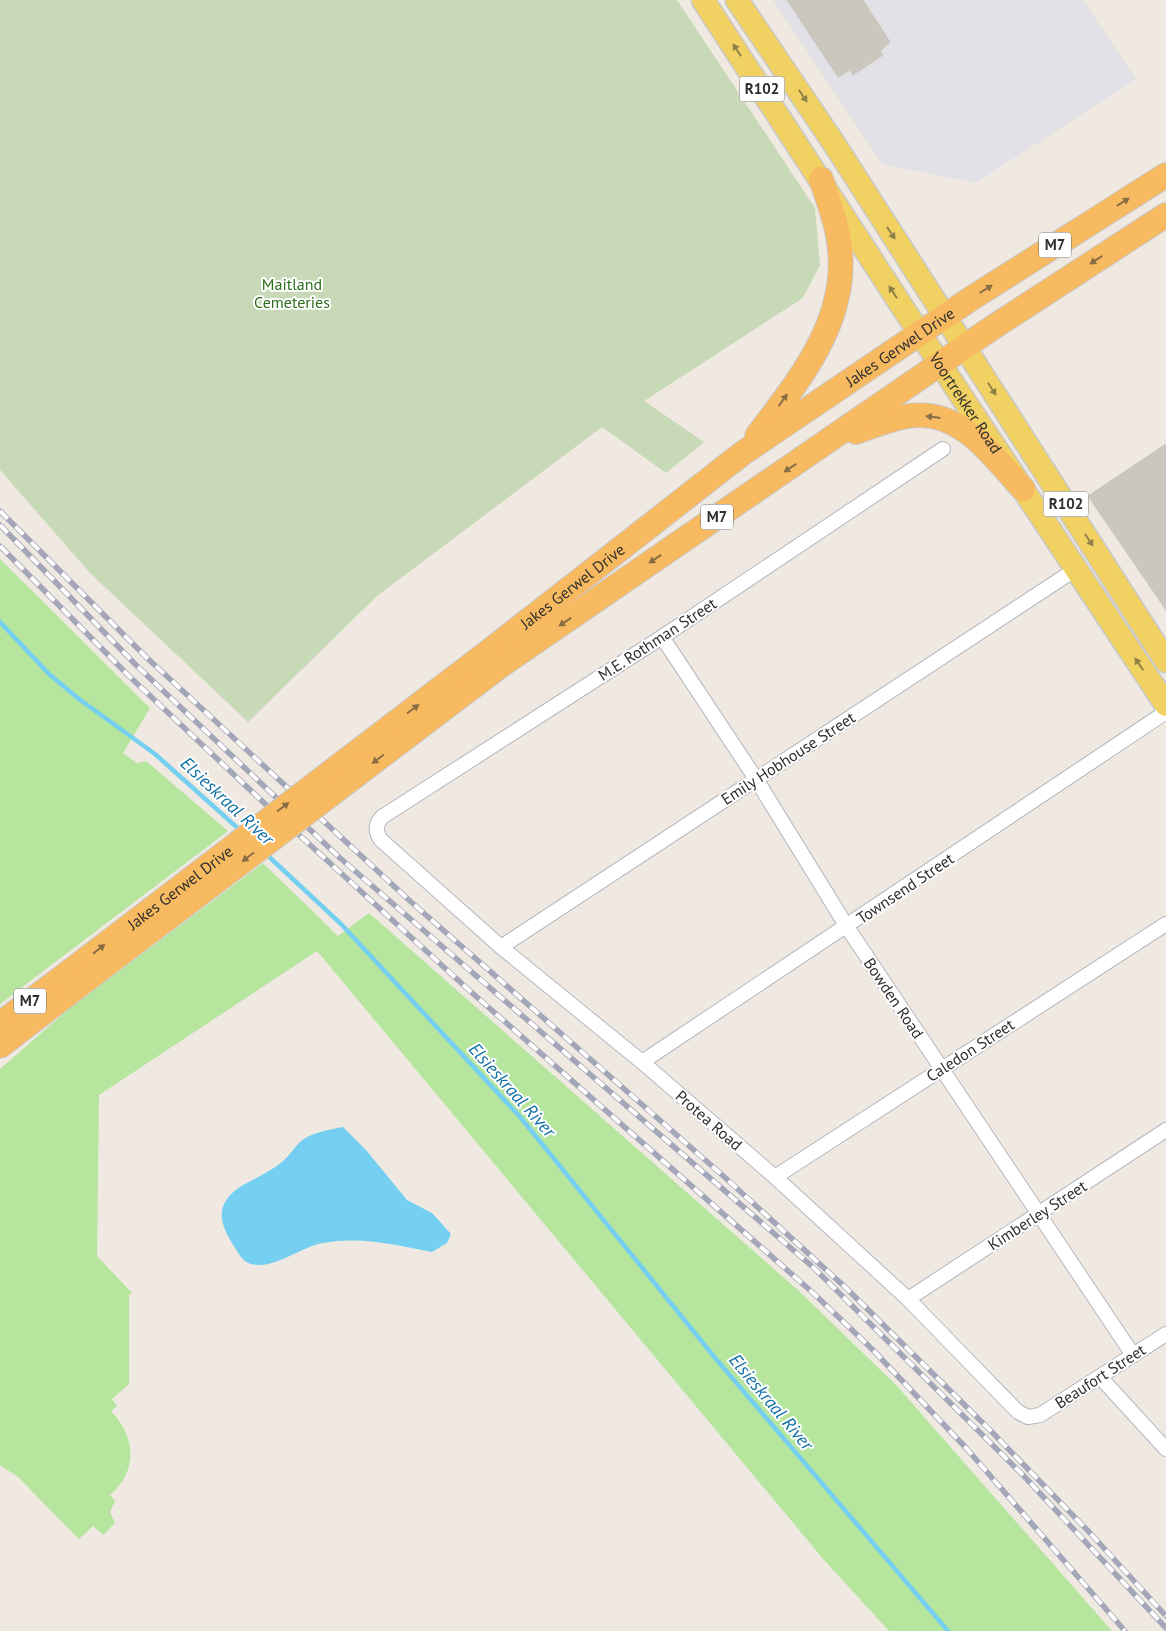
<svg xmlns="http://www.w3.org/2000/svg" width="1166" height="1631" viewBox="0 0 1166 1631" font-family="'PT Sans',sans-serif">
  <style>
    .industrial { fill: #e3e1e8 }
    .green { fill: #b6e59e }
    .cemetery { fill: #c8d9b8 }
    .water { fill: #75cff0 }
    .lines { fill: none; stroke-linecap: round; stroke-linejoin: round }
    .stream { stroke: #75cff0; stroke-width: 4.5 }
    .building { fill: #cbc7bf; stroke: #cbc5ba }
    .minor-casing { stroke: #b4b7c1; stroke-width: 16 }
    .primary-casing { stroke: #c9c9c9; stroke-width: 25 }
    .trunk-casing { stroke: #c9c9c9; stroke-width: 26 }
    .minor { stroke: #fff; stroke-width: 14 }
    .primary { stroke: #f2d163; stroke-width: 22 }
    .trunk { stroke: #f8ba60; stroke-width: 24 }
    .rail-casing { stroke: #a3a6b8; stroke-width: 5.5 }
    .rail { stroke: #fff; stroke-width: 4; stroke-dasharray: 11; stroke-linecap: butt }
    .trunk-bridge-casing { stroke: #c9c9c9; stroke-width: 26; stroke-linecap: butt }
    .trunk-bridge { stroke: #f8ba60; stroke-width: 24 }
    .oneway { fill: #908048 }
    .oneway2 { fill: #896d44 }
    .labels { text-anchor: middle; stroke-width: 4; stroke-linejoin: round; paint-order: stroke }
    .shield { fill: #fff; stroke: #6d6d6d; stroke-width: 1 }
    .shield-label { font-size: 15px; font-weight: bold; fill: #2e2e2e }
    .park-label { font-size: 16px; fill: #2c6e1b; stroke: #fff }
    .street-label { font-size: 16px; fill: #2e2e2e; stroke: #fff }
    .water-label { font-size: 18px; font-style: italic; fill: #0d6fa3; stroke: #fff }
  </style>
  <rect width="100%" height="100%" fill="#efe9e1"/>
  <polygon class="industrial" points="773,0 1083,0 1136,79 976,183 882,164"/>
  <g class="green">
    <polygon points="0,559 150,708 123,753 137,763 146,761 228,831 0,1004"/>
    <path d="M263,863L338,936L369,913L799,1291L897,1386L1112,1631H889L824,1560L317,951L99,1095L97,1256L132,1293L129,1295V1384L112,1399L117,1406L111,1411C136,1437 138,1471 110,1495L115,1501L110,1512L115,1523L103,1535L93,1526L79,1539L18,1477L0,1465V1069L70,1008Z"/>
  </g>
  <polygon class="cemetery" points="0,0 677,0 815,208 820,265 803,298 644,401 704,442 666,473 602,427 377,596 248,722 90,573 0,470"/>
  <path class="water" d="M343,1127L366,1150L407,1200L432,1213L451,1234L447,1243L432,1252C395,1245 361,1236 323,1243C300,1247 274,1270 251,1264C243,1262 239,1254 235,1248C218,1222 214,1203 243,1185C256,1178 271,1171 282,1162C289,1156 294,1148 300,1142C312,1132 328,1130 343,1127Z"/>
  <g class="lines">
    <g class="stream">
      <polyline points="0,622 49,674 79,699 155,754 241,831"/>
      <polyline points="265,853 341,924 521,1118 716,1359 948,1631"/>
    </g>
  </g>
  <g class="building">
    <polygon points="787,0 863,0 890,42 880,51 883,55 853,75 850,70 838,77"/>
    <polygon points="1166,444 1166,610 1088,496"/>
  </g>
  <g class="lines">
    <g class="minor-casing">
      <g id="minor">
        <path d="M943,449L662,637L382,817C375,824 375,832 381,840L501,947L642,1062L775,1177L908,1299L1018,1412L1028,1417L1040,1415L1166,1334"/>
        <polyline points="662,637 756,779 847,927 1133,1355"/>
        <polyline points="501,947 1076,569"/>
        <polyline points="642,1062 1166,712"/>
        <polyline points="775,1177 1166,924"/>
        <polyline points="908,1299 1166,1130"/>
        <polyline points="1100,1377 1166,1449"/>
      </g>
    </g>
    <g class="primary-casing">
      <g id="primary">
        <path id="s1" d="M703,0L903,308L1166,705"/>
        <polyline points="737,0 833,142 1166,661"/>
      </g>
    </g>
    <g class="trunk-casing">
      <g id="trunk">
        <path d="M856,432C873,426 890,419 908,416C961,408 991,455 1023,489"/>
        <path d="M757,436C800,379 851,318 839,241C836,220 828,199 821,179"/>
        <path id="s2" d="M492,649L743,453L972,298L1166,175"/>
        <polyline points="500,666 992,328 1166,215"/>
        <polyline points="0,1024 60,979"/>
        <polyline points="0,1046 69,993"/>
      </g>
    </g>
    <use href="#minor" class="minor"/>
    <use href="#primary" class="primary"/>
    <use href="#trunk" class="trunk"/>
    <g class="rail-casing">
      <g id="rail">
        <polyline points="0,511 145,656 410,901 720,1173 845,1287 988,1428 1091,1534 1166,1616"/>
        <polyline points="0,525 137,666 340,858 814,1268 1021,1473 1166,1628"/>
        <polyline points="0,546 129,676 262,801 470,991 812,1292 872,1349 967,1449 1125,1631"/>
      </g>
    </g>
    <use href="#rail" class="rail"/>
    <g class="trunk-bridge-casing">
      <g id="trunk-bridge">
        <path id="s3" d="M60,979L492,649"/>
        <polyline points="69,993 500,666"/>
      </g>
    </g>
    <use href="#trunk-bridge" class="trunk-bridge"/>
  </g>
  <defs><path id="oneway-solid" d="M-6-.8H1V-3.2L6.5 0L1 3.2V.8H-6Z" transform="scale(1.25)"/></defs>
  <g class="oneway">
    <use href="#oneway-solid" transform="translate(737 50) rotate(-123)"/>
    <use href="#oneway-solid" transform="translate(803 96) rotate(56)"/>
    <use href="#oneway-solid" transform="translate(891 233) rotate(57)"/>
    <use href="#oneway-solid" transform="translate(893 292) rotate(-123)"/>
    <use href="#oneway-solid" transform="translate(992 389) rotate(57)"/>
    <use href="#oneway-solid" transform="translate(1089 540) rotate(57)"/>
    <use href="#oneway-solid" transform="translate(1139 664) rotate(-124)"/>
  </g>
  <g class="oneway2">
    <use href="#oneway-solid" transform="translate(1123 202) rotate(-32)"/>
    <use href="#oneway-solid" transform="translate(1096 260) rotate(147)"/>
    <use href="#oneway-solid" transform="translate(986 289) rotate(-32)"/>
    <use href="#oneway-solid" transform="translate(783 400) rotate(-55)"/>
    <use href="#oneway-solid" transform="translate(933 417) rotate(-173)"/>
    <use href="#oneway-solid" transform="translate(790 468) rotate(146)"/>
    <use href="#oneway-solid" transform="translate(655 559) rotate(146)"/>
    <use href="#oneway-solid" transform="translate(565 622) rotate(146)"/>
    <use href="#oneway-solid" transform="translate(413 709) rotate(-37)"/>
    <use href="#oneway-solid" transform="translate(378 759) rotate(143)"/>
    <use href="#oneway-solid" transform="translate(283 807) rotate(-37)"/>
    <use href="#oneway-solid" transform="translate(248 857) rotate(143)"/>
    <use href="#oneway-solid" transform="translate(99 949) rotate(-38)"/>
  </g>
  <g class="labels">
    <g class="shield">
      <rect x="739.5" y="76.5" width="45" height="25" rx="4"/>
      <rect x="1039" y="232.5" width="32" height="25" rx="4"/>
      <rect x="1043.5" y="491.5" width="45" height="25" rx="4"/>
      <rect x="701" y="504.5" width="32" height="25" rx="4"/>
      <rect x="14" y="988.5" width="32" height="25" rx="4"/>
    </g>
    <g class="shield-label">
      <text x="762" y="94">R102</text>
      <text x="1055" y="250">M7</text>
      <text x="1066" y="509">R102</text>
      <text x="717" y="522">M7</text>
      <text x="30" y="1006">M7</text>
    </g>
    <g class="park-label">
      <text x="292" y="290">Maitland<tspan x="292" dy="18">Cemeteries</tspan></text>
    </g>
    <g class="street-label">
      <text dy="6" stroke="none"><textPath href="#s2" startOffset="508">Jakes Gerwel Drive</textPath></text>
      <text dy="6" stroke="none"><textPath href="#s1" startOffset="481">Voortrekker Road</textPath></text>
      <text dy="6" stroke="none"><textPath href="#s2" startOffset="102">Jakes Gerwel Drive</textPath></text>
      <text transform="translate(657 639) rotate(-33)" y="6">M.E. Rothman Street</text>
      <text transform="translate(788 758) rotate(-33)" y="6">Emily Hobhouse Street</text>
      <text dy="6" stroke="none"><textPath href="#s3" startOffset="151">Jakes Gerwel Drive</textPath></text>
      <text transform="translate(905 888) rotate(-34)" y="6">Townsend Street</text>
      <text transform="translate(894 998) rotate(56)" y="6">Bowden Road</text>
      <text transform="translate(970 1050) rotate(-33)" y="6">Caledon Street</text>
      <text transform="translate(709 1120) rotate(41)" y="6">Protea Road</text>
      <text transform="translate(1037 1215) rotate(-33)" y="6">Kimberley Street</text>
      <text transform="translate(1100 1376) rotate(-33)" y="6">Beaufort Street</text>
    </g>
    <g class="water-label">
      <text transform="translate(227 801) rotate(43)" y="6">Elsieskraal River</text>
      <text transform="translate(512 1090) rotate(48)" y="6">Elsieskraal River</text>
      <text transform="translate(771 1402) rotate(50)" y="6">Elsieskraal River</text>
    </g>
  </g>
</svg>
